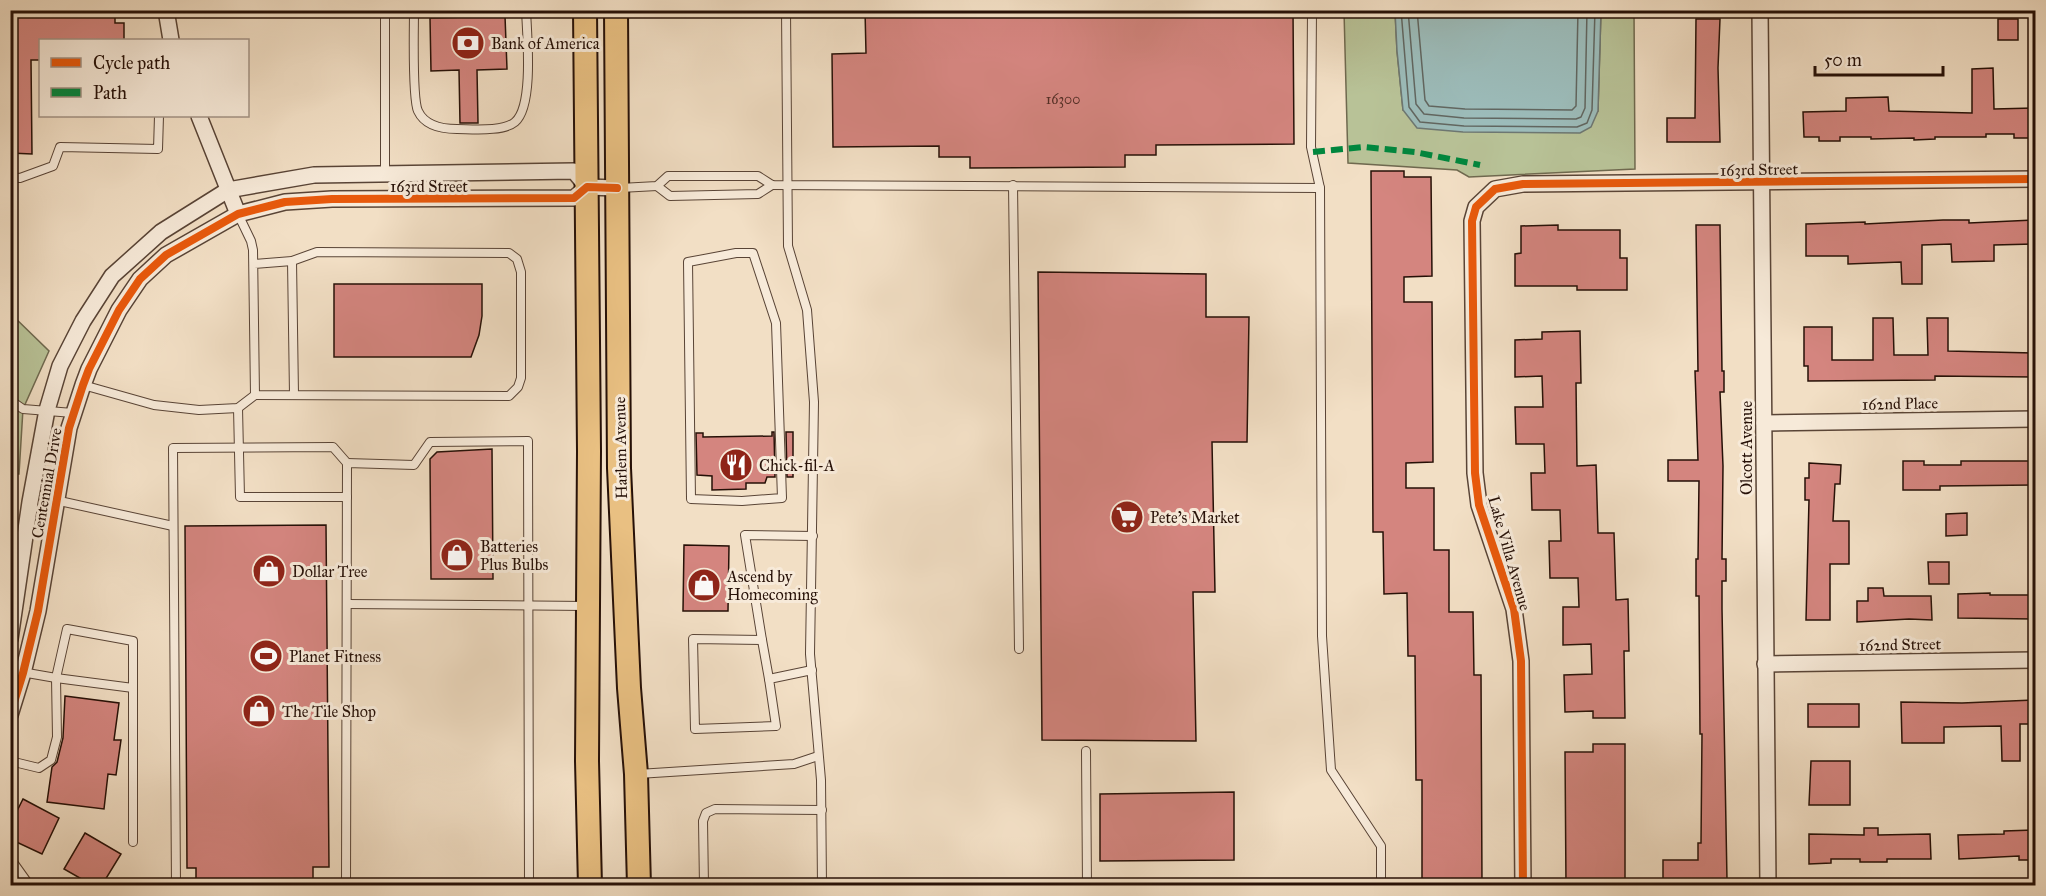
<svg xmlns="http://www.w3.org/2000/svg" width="2046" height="896" viewBox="0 0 2046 896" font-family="'IM FELL Great Primer',serif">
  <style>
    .green { fill: #b8c297; stroke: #6f694f; stroke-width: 1.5 }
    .water { fill: #9cbcba; stroke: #6d7772; stroke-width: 1.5 }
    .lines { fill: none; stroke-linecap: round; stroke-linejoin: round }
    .shore { stroke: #616660; stroke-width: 1.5 }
    .building { fill: #d4857f; stroke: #261007; stroke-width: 1.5 }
    .service-casing { stroke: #594436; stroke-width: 10 }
    .minor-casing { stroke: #594436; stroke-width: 18 }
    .primary-casing { stroke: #261007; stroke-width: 26 }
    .service { stroke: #f7ead9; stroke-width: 8 }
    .minor { stroke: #f7ead9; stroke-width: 15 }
    .primary { stroke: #e9c082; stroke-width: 22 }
    .quiet { stroke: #00873e; stroke-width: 6; stroke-dasharray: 12 6; stroke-linecap: butt }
    .cycleway-casing { stroke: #f7ead9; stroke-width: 11 }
    .cycleway { stroke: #e8590c; stroke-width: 8 }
    .labels { text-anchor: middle; stroke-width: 6; stroke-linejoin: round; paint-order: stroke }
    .number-label { font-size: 14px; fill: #522d25 }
    .poi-label { font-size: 16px; fill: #261007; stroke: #f7ead9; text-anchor: start }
    .street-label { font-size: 16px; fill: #261007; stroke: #f7ead9 }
  </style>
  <rect width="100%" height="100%" fill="#f2dfc5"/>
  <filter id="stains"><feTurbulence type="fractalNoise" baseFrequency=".00333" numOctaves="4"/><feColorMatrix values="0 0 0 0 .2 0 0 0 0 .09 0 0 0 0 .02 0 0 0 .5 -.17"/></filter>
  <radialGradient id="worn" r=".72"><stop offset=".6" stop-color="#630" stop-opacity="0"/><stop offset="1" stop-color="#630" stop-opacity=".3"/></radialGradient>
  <g class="green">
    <polygon points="1344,11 1395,11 1397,51 1403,110 1598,111 1601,11 1634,11 1635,169 1469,177 1457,170 1348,163"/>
    <polygon points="10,313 49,351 23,409 19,474 11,474"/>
  </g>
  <polygon class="water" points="1395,11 1601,11 1598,111 1591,127 1580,133 1463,132 1417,128 1403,110 1397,51"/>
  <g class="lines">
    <g class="shore">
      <polyline points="1401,10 1409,107 1420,122 1464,126 1577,127 1587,123 1592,110 1595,10"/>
      <polyline points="1408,10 1416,104 1424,114 1464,118 1576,119 1581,117 1585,108 1587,10"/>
      <polyline points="1417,10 1425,100 1429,106 1465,109 1572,110 1576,106 1578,10"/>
    </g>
  </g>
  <g class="building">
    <polygon points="10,10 46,10 46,13 115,12 115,23 124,23 124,40 40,40 40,60 31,60 32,154 10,153"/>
    <polygon points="865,10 1293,10 1294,144 1156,145 1156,155 1125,155 1125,167 970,168 970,157 939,157 939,146 833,147 832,54 866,53"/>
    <polygon points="505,16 507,69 477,70 478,123 460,123 459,70 431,71 430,18"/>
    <polygon points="1696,19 1720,19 1718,68 1720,142 1667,142 1667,118 1695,118"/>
    <rect x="1998" y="19" width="20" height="21"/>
    <polygon points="1993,68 1994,109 2035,108 2035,138 2014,138 2014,134 1986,134 1986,137 1935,137 1935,139 1914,140 1914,138 1871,139 1871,137 1840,137 1840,141 1819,141 1819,137 1804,137 1803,112 1846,111 1846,98 1888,97 1889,111 1972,113 1972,69"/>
    <polygon points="1371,171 1404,171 1404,177 1431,177 1432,276 1404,277 1404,302 1432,302 1433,462 1406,463 1406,488 1434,488 1434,550 1449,550 1449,612 1473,612 1474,675 1481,675 1482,885 1422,885 1422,780 1416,780 1415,656 1408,656 1407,593 1384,594 1383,532 1373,532"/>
    <polygon points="1943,220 1969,220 1969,223 2036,220 2036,244 1994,245 1994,261 1952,262 1951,244 1922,245 1922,284 1902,284 1901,262 1848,264 1848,256 1806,256 1806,224 1865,222 1865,224"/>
    <polygon points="1558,225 1558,230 1620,230 1620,258 1627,258 1627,290 1577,290 1577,286 1515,286 1515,254 1521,253 1521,226"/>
    <polygon points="1696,225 1720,225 1722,371 1724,371 1724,392 1720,392 1723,466 1722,559 1726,559 1726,581 1722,581 1722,609 1727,880 1663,879 1663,860 1698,860 1698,843 1701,843 1702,734 1700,734 1699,596 1696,596 1696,559 1698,559 1699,481 1668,481 1668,460 1698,460 1695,371 1698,371"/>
    <polygon points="1038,272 1206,274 1206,317 1249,317 1247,442 1212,442 1215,592 1193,592 1196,741 1042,740"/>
    <polygon points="334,284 482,284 482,316 479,335 471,357 334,357"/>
    <polygon points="1873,318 1893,318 1894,355 1928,355 1927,318 1948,318 1948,351 2033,353 2034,377 1935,376 1935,380 1808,381 1808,366 1804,366 1804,327 1832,327 1832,360 1873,360"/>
    <polygon points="1580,331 1581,383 1576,383 1577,466 1596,465 1598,533 1614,533 1616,600 1628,599 1629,651 1624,651 1625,718 1593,718 1593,711 1565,712 1564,675 1592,674 1591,644 1563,645 1563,607 1579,607 1578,578 1550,578 1549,541 1561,541 1560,510 1532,510 1531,473 1545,473 1544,444 1516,444 1515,407 1543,407 1542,376 1515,377 1515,340 1542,339 1542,332"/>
    <polygon points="772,432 774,432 775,477 767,477 765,483 746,483 746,489 712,490 712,476 697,475 696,433 703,433 703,437 772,436"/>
    <polygon points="786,432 793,432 793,477 787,477"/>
    <polygon points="492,449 493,579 431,579 430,459 437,452"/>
    <polygon points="1903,461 1924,461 1924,465 1961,465 1961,461 2036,461 2036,485 1940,486 1940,490 1903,490"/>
    <polygon points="1809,463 1841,465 1840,484 1835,484 1833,521 1849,521 1849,564 1830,564 1830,620 1806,620 1809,500 1805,500 1805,478 1809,478"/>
    <polygon points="1967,513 1967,535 1946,536 1946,514"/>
    <polygon points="326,525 329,867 313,867 313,885 196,885 196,868 187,868 185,526"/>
    <polygon points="684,545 729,546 728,611 683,611"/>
    <polygon points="1928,562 1949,562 1949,584 1929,584"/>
    <polygon points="1868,588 1883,588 1884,596 1931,596 1932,620 1909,619 1857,622 1857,601 1868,601"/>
    <polygon points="1990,593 1990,595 2036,595 2036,619 1958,618 1958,594"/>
    <polygon points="65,696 119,703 114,740 121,740 116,775 108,774 104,809 47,802 52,767 57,762 63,738"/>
    <polygon points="2036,700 2036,724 2020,724 2020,761 2002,761 2001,726 1944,727 1944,743 1902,743 1901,702 1962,703"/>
    <rect x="1808" y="704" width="51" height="23"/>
    <polygon points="1593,744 1625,744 1625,885 1566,885 1565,752 1593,752"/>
    <polygon points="1811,761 1850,761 1850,805 1809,805"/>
    <polygon points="1234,792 1234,860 1100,861 1100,794"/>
    <polygon points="23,799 59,818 42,854 10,839 10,825"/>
    <polygon points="1864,828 1878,828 1878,835 1930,834 1931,859 1887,859 1887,862 1860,862 1860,859 1831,859 1831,863 1809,864 1809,834 1864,835"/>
    <polygon points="2036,830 2036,860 2019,860 2019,856 1959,859 1958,835 2004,834 2004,831"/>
    <polygon points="85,833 121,854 102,885 92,885 64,869"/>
  </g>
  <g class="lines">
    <g class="service-casing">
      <g id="service">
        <polyline points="385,10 385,174"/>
        <path d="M414,10C414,29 412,98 418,111C425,126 442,129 457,129C472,129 503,132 515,122C534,106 527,35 526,10"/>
        <polyline points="786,10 788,246 807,310 814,402 810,654 821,780 822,886"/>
        <polyline points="1312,10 1311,147 1320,188 1322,636 1331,770 1381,846 1381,886"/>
        <polyline points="402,174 402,199"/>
        <polyline points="10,177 20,178 53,166 60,147 158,149 159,116"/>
        <polyline points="1013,185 1019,649"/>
        <polyline points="657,186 670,196 758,194 772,185"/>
        <polyline points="620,188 657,186 668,176 758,176 772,185 1320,188"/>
        <polyline points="238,214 251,241 253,250 255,395 509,396 518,387 521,378 521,272 517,259 509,253 317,252 292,261 254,264"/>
        <polygon points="736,253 753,253 776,323 782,498 742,501 691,499 688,262"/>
        <polyline points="292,261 294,395"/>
        <polyline points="83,385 154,405 199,410 238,408 255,395"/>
        <polyline points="10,400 23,409 73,413"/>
        <polyline points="238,408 240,497 347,497"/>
        <polyline points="55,500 173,526"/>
        <polyline points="347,604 586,606"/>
        <polyline points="762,640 769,679"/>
        <polyline points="10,670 56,678 133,688"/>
        <polyline points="812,670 769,679 776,726 695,729 693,639 762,640 745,535 813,536"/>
        <polyline points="1086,751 1087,886"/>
        <polyline points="10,761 39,768 51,760 57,737 56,678 67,629 133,641 133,842"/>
        <polyline points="638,774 794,764 818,756"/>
        <polyline points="10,858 30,886"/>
        <polyline points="176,886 173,448 333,447 347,463"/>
        <polyline points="346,886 347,463 414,465 430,442 528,441 529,886"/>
        <polyline points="704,886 703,821 706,813 715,809 822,810"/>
      </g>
    </g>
    <g class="minor-casing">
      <g id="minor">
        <polyline points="166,10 171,40"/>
        <polyline points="1760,10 1768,886"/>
        <polyline points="199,116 238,214"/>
        <polyline points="1764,423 2036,419"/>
        <polyline points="10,639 30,502 47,410 60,366 83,321 112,276 161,232 228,190 314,175 574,171 587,187"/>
        <polyline points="1765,664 2036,660"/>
        <polyline points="10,715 23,673 38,611 69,428 83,385 89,369 119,310 140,279 166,255 238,214 285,202 332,199 574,198 587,187 617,188"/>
        <polyline points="1523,886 1521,661 1514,609 1479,505 1475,473 1472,221 1476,207 1495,189 1523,184 2036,179"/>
      </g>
    </g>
    <g class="primary-casing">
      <g id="primary">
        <polyline points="585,10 589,451 587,761 590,886"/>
        <polyline points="616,10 619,468 629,688 636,774 639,886"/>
      </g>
    </g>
    <use href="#service" class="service"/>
    <use href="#minor" class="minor"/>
    <use href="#primary" class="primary"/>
    <polyline class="quiet" points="1313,152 1364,147 1415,152 1480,165"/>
    <g class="cycleway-casing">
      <g id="cycleway">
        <polyline points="10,715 23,673 38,611 69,428 83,385 89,369 119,310 140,279 166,255 238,214 285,202 332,199 574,198 587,187 617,188"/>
        <polyline points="1523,886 1521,661 1514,609 1479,505 1475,473 1472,221 1476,207 1495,189 1523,184 2036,179"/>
      </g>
    </g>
    <use href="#cycleway" class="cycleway"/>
  </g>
  <defs>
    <g id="bank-disc" transform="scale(1.725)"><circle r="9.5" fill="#8f2418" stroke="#f7ead9"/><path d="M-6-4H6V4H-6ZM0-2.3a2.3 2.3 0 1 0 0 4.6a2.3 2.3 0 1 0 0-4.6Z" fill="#fff"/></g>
    <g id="restaurant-disc" transform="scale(1.725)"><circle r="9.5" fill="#8f2418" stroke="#f7ead9"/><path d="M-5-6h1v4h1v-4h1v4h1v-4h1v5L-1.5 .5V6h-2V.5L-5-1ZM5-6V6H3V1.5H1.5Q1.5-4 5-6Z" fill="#fff"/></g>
    <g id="supermarket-disc" transform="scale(1.725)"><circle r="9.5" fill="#8f2418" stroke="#f7ead9"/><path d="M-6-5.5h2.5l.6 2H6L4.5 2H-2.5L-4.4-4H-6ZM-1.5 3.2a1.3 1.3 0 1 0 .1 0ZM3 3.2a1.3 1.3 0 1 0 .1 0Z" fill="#fff"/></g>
    <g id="shop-disc" transform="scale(1.725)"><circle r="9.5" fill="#8f2418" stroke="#f7ead9"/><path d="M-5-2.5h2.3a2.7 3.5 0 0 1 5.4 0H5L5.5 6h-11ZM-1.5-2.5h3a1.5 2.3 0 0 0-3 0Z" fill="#fff"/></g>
    <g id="stadium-disc" transform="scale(1.725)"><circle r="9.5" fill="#8f2418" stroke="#f7ead9"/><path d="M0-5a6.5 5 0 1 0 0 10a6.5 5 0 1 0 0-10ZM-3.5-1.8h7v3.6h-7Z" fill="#fff"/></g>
  </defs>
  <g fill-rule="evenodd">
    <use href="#bank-disc" x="468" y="43"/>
    <use href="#restaurant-disc" x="736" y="465"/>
    <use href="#supermarket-disc" x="1127" y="517"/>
    <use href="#shop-disc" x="457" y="555"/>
    <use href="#shop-disc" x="269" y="571"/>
    <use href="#shop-disc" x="704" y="585"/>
    <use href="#stadium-disc" x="266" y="656"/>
    <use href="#shop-disc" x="259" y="711"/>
  </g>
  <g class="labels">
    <g class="number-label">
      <text x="1063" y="104">16300</text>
    </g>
    <g class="poi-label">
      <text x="491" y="49">Bank of America</text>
      <text x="759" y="471">Chick-fil-A</text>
      <text x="1150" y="523">Pete's Market</text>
      <text x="480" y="552">Batteries<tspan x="480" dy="18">Plus Bulbs</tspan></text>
      <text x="292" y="577">Dollar Tree</text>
      <text x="727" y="582">Ascend by<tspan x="727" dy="18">Homecoming</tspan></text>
      <text x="289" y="662">Planet Fitness</text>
      <text x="282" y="717">The Tile Shop</text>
    </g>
    <g class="street-label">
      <text transform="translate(1759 169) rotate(-1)" y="6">163rd Street</text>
      <text x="429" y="192">163rd Street</text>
      <text transform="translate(1900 403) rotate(-1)" y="6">162nd Place</text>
      <text transform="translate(620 448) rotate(-91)" y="6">Harlem Avenue</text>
      <text transform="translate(1746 448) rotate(-90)" y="6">Olcott Avenue</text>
      <text transform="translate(46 483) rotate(-80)" y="6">Centennial Drive</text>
      <text transform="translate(1510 553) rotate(74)" y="6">Lake Villa Avenue</text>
      <text transform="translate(1900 644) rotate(-1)" y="6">162nd Street</text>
    </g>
  </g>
  <rect width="2046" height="896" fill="none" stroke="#f2dfc5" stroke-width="36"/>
  <rect x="12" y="12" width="2022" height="872" fill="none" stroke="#261007" stroke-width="3"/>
  <rect x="18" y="18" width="2010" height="860" fill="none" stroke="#261007" stroke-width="1.5"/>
  <rect x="39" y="39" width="210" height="78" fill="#f7ead9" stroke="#a39385" stroke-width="1.5"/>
  <rect x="51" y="58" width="30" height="9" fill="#e8590c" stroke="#a39385" stroke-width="1.5"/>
  <text x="93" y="69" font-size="18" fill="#261007">Cycle path</text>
  <rect x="51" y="88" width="30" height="9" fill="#00873e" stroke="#a39385" stroke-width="1.5"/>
  <text x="93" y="99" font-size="18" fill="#261007">Path</text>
  <path d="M1815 66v9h128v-9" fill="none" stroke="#261007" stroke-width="3"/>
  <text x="1824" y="66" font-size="18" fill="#261007" stroke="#f7ead9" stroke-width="4.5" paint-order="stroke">50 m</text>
  <rect width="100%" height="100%" filter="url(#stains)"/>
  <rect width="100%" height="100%" fill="url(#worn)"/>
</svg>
